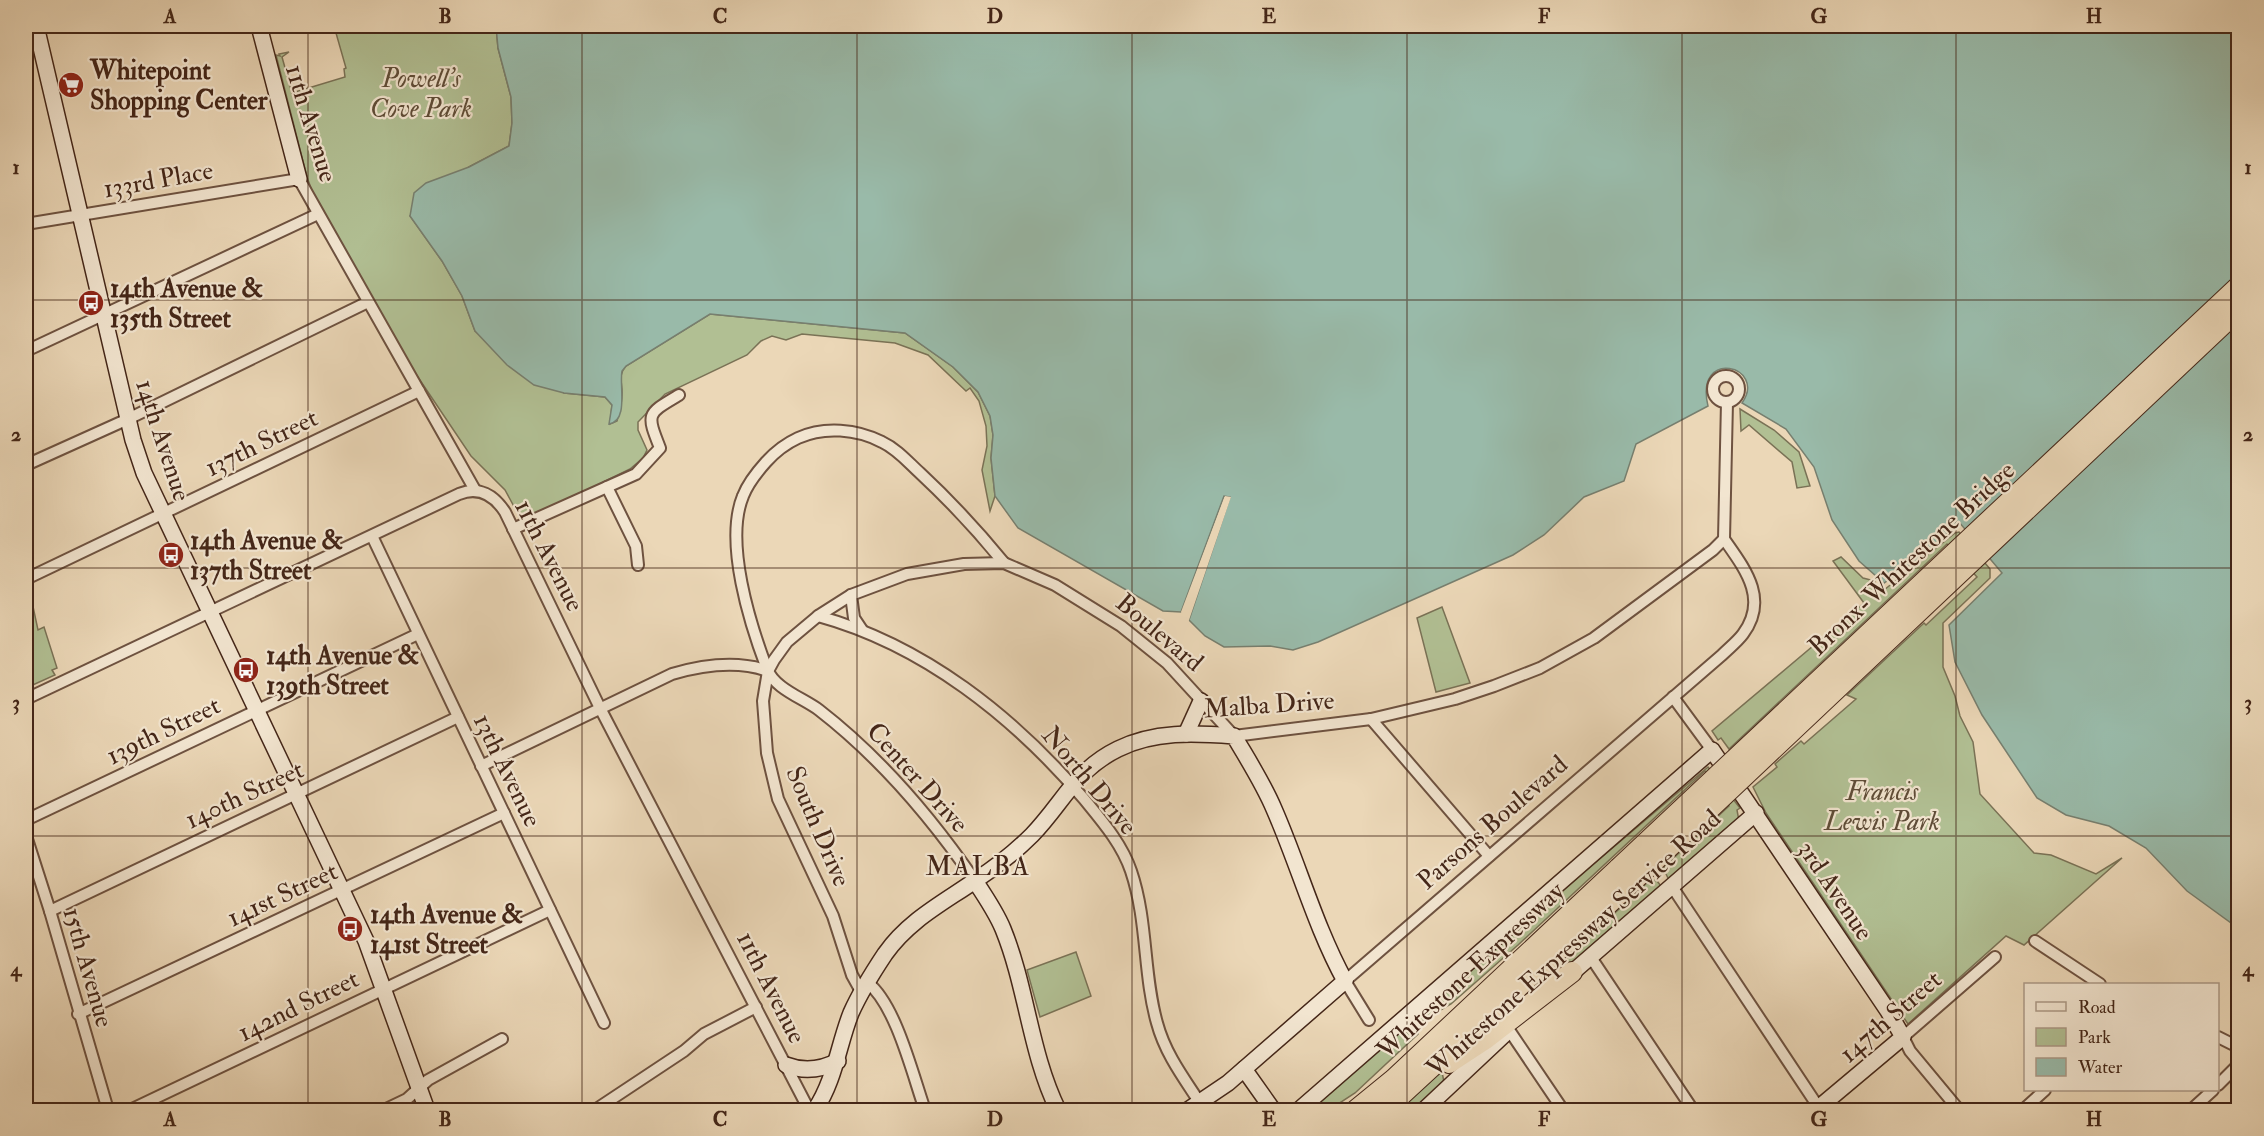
<svg xmlns="http://www.w3.org/2000/svg" width="2264" height="1136" viewBox="0 0 2264 1136" font-family="'IM FELL Double Pica',serif">
  <style>
    .green { fill: #b1bf93; stroke: #7a7256; stroke-width: 1.5 }
    .water { fill: #99baa9; stroke: #777f6f; stroke-width: 1.5 }
    .pier { fill: #ebd7b7 }
    .lines { fill: none; stroke-linecap: round; stroke-linejoin: round }
    .street-casing { stroke: #6e5240; stroke-width: 14 }
    .secondary-casing { stroke: #442618; stroke-width: 18 }
    .highway-casing { stroke: #442618; stroke-width: 22 }
    .street { stroke: #f2e5d0; stroke-width: 10 }
    .secondary { stroke: #f2e5d0; stroke-width: 15 }
    .highway { stroke: #ebd7b7; stroke-width: 20 }
    .highway-bridge-casing { stroke: #442618; stroke-width: 22; stroke-linecap: butt }
    .highway-bridge { stroke: #ebd7b7; stroke-width: 20 }
    .grid { fill: none; stroke: #442618; stroke-width: 1.5; stroke-opacity: 0.55 }
    .labels { text-anchor: middle; stroke-width: 4.5; stroke-linejoin: round; paint-order: stroke }
    .poi-label { font-size: 26px; font-weight: bold; fill: #442618; stroke: #f2e5d0; text-anchor: start }
    .park-label { font-size: 26px; font-style: italic; fill: #5f4c37; stroke: #f2e5d0 }
    .street-label { font-size: 26px; fill: #442618; stroke: #f2e5d0 }
    .neighbourhood-label { font-size: 27px; letter-spacing: 1.5px; fill: #442618; stroke: #f2e5d0 }
    .neatline { fill: none; stroke: #442618; stroke-width: 2 }
    .grid-label { font-size: 20px; text-anchor: middle; font-weight: bold; fill: #442618 }
  </style>
  <rect width="100%" height="100%" fill="#ebd7b7"/>
  <filter id="stains"><feTurbulence type="fractalNoise" baseFrequency=".00333" numOctaves="4"/><feColorMatrix values="0 0 0 0 .2 0 0 0 0 .09 0 0 0 0 .02 0 0 0 .5 -.17"/></filter>
  <radialGradient id="worn" r=".72"><stop offset=".6" stop-color="#630" stop-opacity="0"/><stop offset="1" stop-color="#630" stop-opacity=".3"/></radialGradient>
  <g class="green">
    <path d="M334,26H496L498,48L511,97L512,123L509,146L469,167L410,216L442,261L462,296L475,331L564,393L605,397L612,405L610,424L617,421C619,412 622,404 622,395C623,383 617,376 626,366L710,314L905,333L953,367L978,392L990,416L993,435L991,458L995,496L990,511L982,470L987,446L986,426L979,401L970,388L966,391L928,355L895,343L802,334L786,340L772,336L761,341L747,355L665,394L638,422V430L647,450L643,458L630,469L536,515L528,517L517,512L505,490L471,456L399,349L317,205L307,177L276,55L280,56L279,54L289,52L282,57L292,93L345,77L344,69L346,68Z"/>
    <polygon points="1740,409 1774,430 1799,452 1810,486 1797,488 1792,462 1749,425 1741,431"/>
    <polygon points="1959,532 1990,569 1990,578 1943,623 1943,667 1955,696 1960,716 1973,742 1980,794 2034,853 2051,855 2096,874 2122,858 2024,945 2006,936 1908,1024 1766,813 1753,787 1777,767 1775,764 1801,741 1804,744 1856,699 1847,695 1924,623 1926,625 1977,577 1947,544 1729,749 1721,738 1718,740 1712,731 1864,603 1833,561 1841,557 1863,578 1875,581 1876,587 1884,590 1955,533"/>
    <polygon points="26,588 32,602 38,630 44,627 57,668 52,670 55,675 26,688"/>
    <polygon points="1442,607 1470,683 1436,692 1417,618"/>
    <polygon points="1708,767 1740,808 1737,810 1739,821 1669,880 1663,868 1729,806 1705,771 1518,945 1451,1004 1422,1021 1418,1034 1355,1093 1329,1110 1309,1110 1564,889"/>
    <polygon points="1651,879 1657,881 1661,886 1658,892 1528,1000 1519,1003"/>
    <polygon points="1076,952 1091,996 1040,1017 1027,970"/>
    <polygon points="1442,1072 1444,1082 1412,1110 1396,1110 1429,1081"/>
  </g>
  <path class="water" d="M496,26H2238V928L2187,891L2146,848L2109,826L2066,815L2037,798L1982,715L1955,662L1949,625L2002,573L1959,522L1923,556L1884,583L1859,561L1832,520L1814,467L1786,429L1742,403C1768,366 1694,347 1708,406L1636,444L1624,481L1584,497L1544,535L1513,555L1318,642L1293,650L1270,646L1224,647L1205,636L1189,620L1230,497L1224,496L1181,612L1163,611L1018,528L995,496L991,458L993,435L990,416L978,392L953,367L905,333L710,314L626,366L622,371C619,385 629,421 609,424L612,405L605,397L564,393L534,385L507,365L475,331L462,296L442,261L410,216L414,193L426,183L469,167L509,146L512,123L511,97L498,48Z"/>
  <polygon class="pier" points="1225,496 1231,497 1188,623 1186,619 1227,499 1182,615 1181,612"/>
  <g class="lines">
    <g class="street-casing">
      <g id="street">
        <polyline points="26,224 299,179 475,490"/>
        <polyline points="26,351 318,214"/>
        <circle cx="1726" cy="389" r="13"/>
        <polyline points="26,465 128,419 368,302"/>
        <polyline points="607,487 636,546 638,565"/>
        <path d="M513,529L636,474L660,448C646,413 647,414 679,395"/>
        <polyline points="372,536 604,1023"/>
        <polyline points="26,579 419,391"/>
        <polyline points="851,595 854,618 862,630"/>
        <path d="M818,616C924,645 1014,717 1084,799C1102,821 1122,844 1131,871C1148,921 1143,974 1157,1023C1165,1053 1183,1077 1200,1103"/>
        <polyline points="1673,697 1712,750"/>
        <path d="M26,699L459,494C479,486 494,495 505,512L600,708L809,1110"/>
        <polyline points="1371,719 1489,856"/>
        <path d="M481,766L672,674C703,665 737,660 768,671"/>
        <polyline points="26,820 418,634"/>
        <polyline points="26,836 50,911 108,1110"/>
        <path d="M975,881C931,817 881,758 819,710C803,698 775,689 767,669C750,624 724,542 743,496C748,483 757,472 766,462C775,452 785,444 798,438C824,426 857,429 882,442C897,449 908,462 920,473C950,501 978,531 1004,563"/>
        <polyline points="1671,885 1819,1108"/>
        <polyline points="50,911 458,717"/>
        <polyline points="2035,941 2100,984"/>
        <polyline points="1590,956 1693,1110"/>
        <path d="M868,983C896,1005 913,1076 925,1110"/>
        <polyline points="862,993 852,975 833,916 778,799 767,753 763,701 768,671 774,660 787,642 818,616 851,595 907,574 964,564 1004,563 1055,585 1121,626 1167,663 1234,736 1371,719 1455,699 1494,686 1540,668 1594,638 1713,550 1724,539 1727,402"/>
        <polyline points="78,1014 504,813"/>
        <path d="M1369,1020L1345,981L1722,655C1729,648 1737,642 1743,634C1769,599 1745,569 1724,539"/>
        <polyline points="1509,1030 1563,1110"/>
        <polyline points="2218,1037 2238,1047"/>
        <polyline points="2218,1085 2238,1065"/>
        <polyline points="130,1110 550,910"/>
        <polyline points="384,1110 407,1099 428,1080 502,1039"/>
        <polyline points="595,1110 684,1051 704,1034 756,1007"/>
        <polyline points="1959,1110 1910,1051 1903,1037 1995,957"/>
        <polyline points="2023,1110 2045,1090"/>
        <polyline points="2191,1110 2213,1090"/>
      </g>
    </g>
    <g class="secondary-casing">
      <g id="secondary">
        <polyline points="36,26 133,440 144,473 366,941 427,1110"/>
        <polyline points="259,26 299,179"/>
        <polyline points="1186,734 1201,701"/>
        <path d="M975,881C985,896 996,912 1003,929C1027,988 1030,1053 1058,1110"/>
        <polyline points="1566,978 1756,813"/>
        <path d="M786,1065C804,1072 821,1070 838,1061"/>
        <polyline points="1244,1069 1273,1110"/>
        <path d="M815,1110C835,1080 838,1046 851,1013C860,993 873,972 885,954C909,920 943,903 976,880C996,867 1015,852 1032,835C1063,803 1075,770 1118,749C1154,731 1194,733 1234,736C1248,760 1263,783 1274,809C1299,866 1315,926 1345,981L1228,1083L1188,1110"/>
        <polyline points="1299,1110 1712,750 1888,1011 1903,1037 1816,1110"/>
        <polyline points="1424,1110 1506,1033"/>
      </g>
    </g>
    <g class="highway-casing">
      <g id="highway">
        <polyline points="1449,1063 1484,1040 1572,972"/>
        <polyline points="1356,1110 1394,1079 1619,868"/>
        <polyline points="1385,1110 1632,882"/>
      </g>
    </g>
    <use href="#street" class="street"/>
    <use href="#secondary" class="secondary"/>
    <use href="#highway" class="highway"/>
    <g class="highway-bridge-casing">
      <g id="highway-bridge">
        <polyline points="1619,868 2238,287"/>
        <polyline points="1632,882 2238,310"/>
      </g>
    </g>
    <use href="#highway-bridge" class="highway-bridge"/>
  </g>
  <path class="grid" d="M308,26V1110M582,26V1110M857,26V1110M1132,26V1110M1407,26V1110M1682,26V1110M1956,26V1110M26,300H2238M26,568H2238M26,836H2238"/>
  <defs>
    <g id="supermarket-disc" transform="scale(1.35)"><circle r="9.5" fill="#8f2418" stroke="#f2e5d0"/><path d="M-6-5.5h2.5l.6 2H6L4.5 2H-2.5L-4.4-4H-6ZM-1.5 3.2a1.3 1.3 0 1 0 .1 0ZM3 3.2a1.3 1.3 0 1 0 .1 0Z" fill="#fff"/></g>
    <g id="bus-disc" transform="scale(1.35)"><circle r="9.5" fill="#8f2418" stroke="#f2e5d0"/><path d="M-5-6H5V4H4V6H2V4H-2V6H-4V4H-5ZM-3.5-4V0h7V-4ZM-3.5 1.2v1.5H-2V1.2ZM2 1.2v1.5H3.5V1.2Z" fill="#fff"/></g>
  </defs>
  <g fill-rule="evenodd">
    <use href="#supermarket-disc" x="71" y="85"/>
    <use href="#bus-disc" x="91" y="303"/>
    <use href="#bus-disc" x="171" y="555"/>
    <use href="#bus-disc" x="246" y="670"/>
    <use href="#bus-disc" x="350" y="929"/>
  </g>
  <g class="labels">
    <g class="poi-label">
      <text x="90" y="79">Whitepoint<tspan x="90" dy="30">Shopping Center</tspan></text>
      <text x="110" y="297">14th Avenue &amp;<tspan x="110" dy="30">135th Street</tspan></text>
      <text x="190" y="549">14th Avenue &amp;<tspan x="190" dy="30">137th Street</tspan></text>
      <text x="266" y="664">14th Avenue &amp;<tspan x="266" dy="30">139th Street</tspan></text>
      <text x="370" y="923">14th Avenue &amp;<tspan x="370" dy="30">141st Street</tspan></text>
    </g>
    <g class="park-label">
      <text x="421" y="87">Powell's<tspan x="421" dy="30">Cove Park</tspan></text>
      <text x="1882" y="800">Francis<tspan x="1882" dy="30">Lewis Park</tspan></text>
    </g>
    <g class="street-label">
      <text transform="translate(312 123) rotate(73)" y="9">11th Avenue</text>
      <text transform="translate(158 179) rotate(-10)" y="9">133rd Place</text>
      <text transform="translate(164 440) rotate(72)" y="9">14th Avenue</text>
      <text transform="translate(261 442) rotate(-26)" y="9">137th Street</text>
      <text transform="translate(550 555) rotate(63)" y="9">11th Avenue</text>
      <text transform="translate(1911 558) rotate(-43)" y="9">Bronx-Whitestone Bridge</text>
      <text transform="translate(1160 632) rotate(40)" y="9">Boulevard</text>
      <text transform="translate(1269 704) rotate(-4)" y="9">Malba Drive</text>
      <text transform="translate(163 730) rotate(-26)" y="9">139th Street</text>
      <text transform="translate(508 770) rotate(64)" y="9">13th Avenue</text>
      <text transform="translate(918 777) rotate(48)" y="9">Center Drive</text>
      <text transform="translate(1090 780) rotate(50)" y="9">North Drive</text>
      <text transform="translate(244 794) rotate(-25)" y="9">140th Street</text>
      <text transform="translate(1492 822) rotate(-41)" y="9">Parsons Boulevard</text>
      <text transform="translate(819 826) rotate(67)" y="9">South Drive</text>
      <text transform="translate(1836 890) rotate(56)" y="9">3rd Avenue</text>
      <text transform="translate(282 894) rotate(-25)" y="9">141st Street</text>
      <text transform="translate(1573 943) rotate(-42)" y="9">Whitestone Expressway Service Road</text>
      <text transform="translate(89 967) rotate(74)" y="9">15th Avenue</text>
      <text transform="translate(1470 970) rotate(-43)" y="9">Whitestone Expressway</text>
      <text transform="translate(772 987) rotate(63)" y="9">11th Avenue</text>
      <text transform="translate(298 1005) rotate(-26)" y="9">142nd Street</text>
      <text transform="translate(1890 1016) rotate(-41)" y="9">147th Street</text>
    </g>
    <g class="neighbourhood-label">
      <text x="978" y="875">MALBA</text>
    </g>
  </g>
  <rect width="2264" height="1136" fill="none" stroke="#ebd7b7" stroke-width="66"/>
  <rect x="2024" y="983" width="195" height="108" fill="#f2e5d0" stroke="#ac9986" stroke-width="1.5"/>
  <rect x="2036" y="1002" width="30" height="9" fill="#f2e5d0" stroke="#ac9986" stroke-width="1.5"/>
  <text x="2078" y="1013" font-size="18" fill="#442618">Road</text>
  <rect x="2036" y="1028" width="30" height="18" fill="#b1bf93" stroke="#ac9986" stroke-width="1.5"/>
  <text x="2078" y="1043" font-size="18" fill="#442618">Park</text>
  <rect x="2036" y="1058" width="30" height="18" fill="#99baa9" stroke="#ac9986" stroke-width="1.5"/>
  <text x="2078" y="1073" font-size="18" fill="#442618">Water</text>
  <rect x="33" y="33" width="2198" height="1070" class="neatline"/>
  <g class="grid-label">
    <text x="170" y="23">A</text>
    <text x="445" y="23">B</text>
    <text x="720" y="23">C</text>
    <text x="995" y="23">D</text>
    <text x="1269" y="23">E</text>
    <text x="1544" y="23">F</text>
    <text x="1819" y="23">G</text>
    <text x="2094" y="23">H</text>
    <text x="16" y="174">1</text>
    <text x="2248" y="174">1</text>
    <text x="16" y="441">2</text>
    <text x="2248" y="441">2</text>
    <text x="16" y="709">3</text>
    <text x="2248" y="709">3</text>
    <text x="16" y="976">4</text>
    <text x="2248" y="976">4</text>
    <text x="170" y="1126">A</text>
    <text x="445" y="1126">B</text>
    <text x="720" y="1126">C</text>
    <text x="995" y="1126">D</text>
    <text x="1269" y="1126">E</text>
    <text x="1544" y="1126">F</text>
    <text x="1819" y="1126">G</text>
    <text x="2094" y="1126">H</text>
  </g>
  <rect width="100%" height="100%" filter="url(#stains)"/>
  <rect width="100%" height="100%" fill="url(#worn)"/>
</svg>
